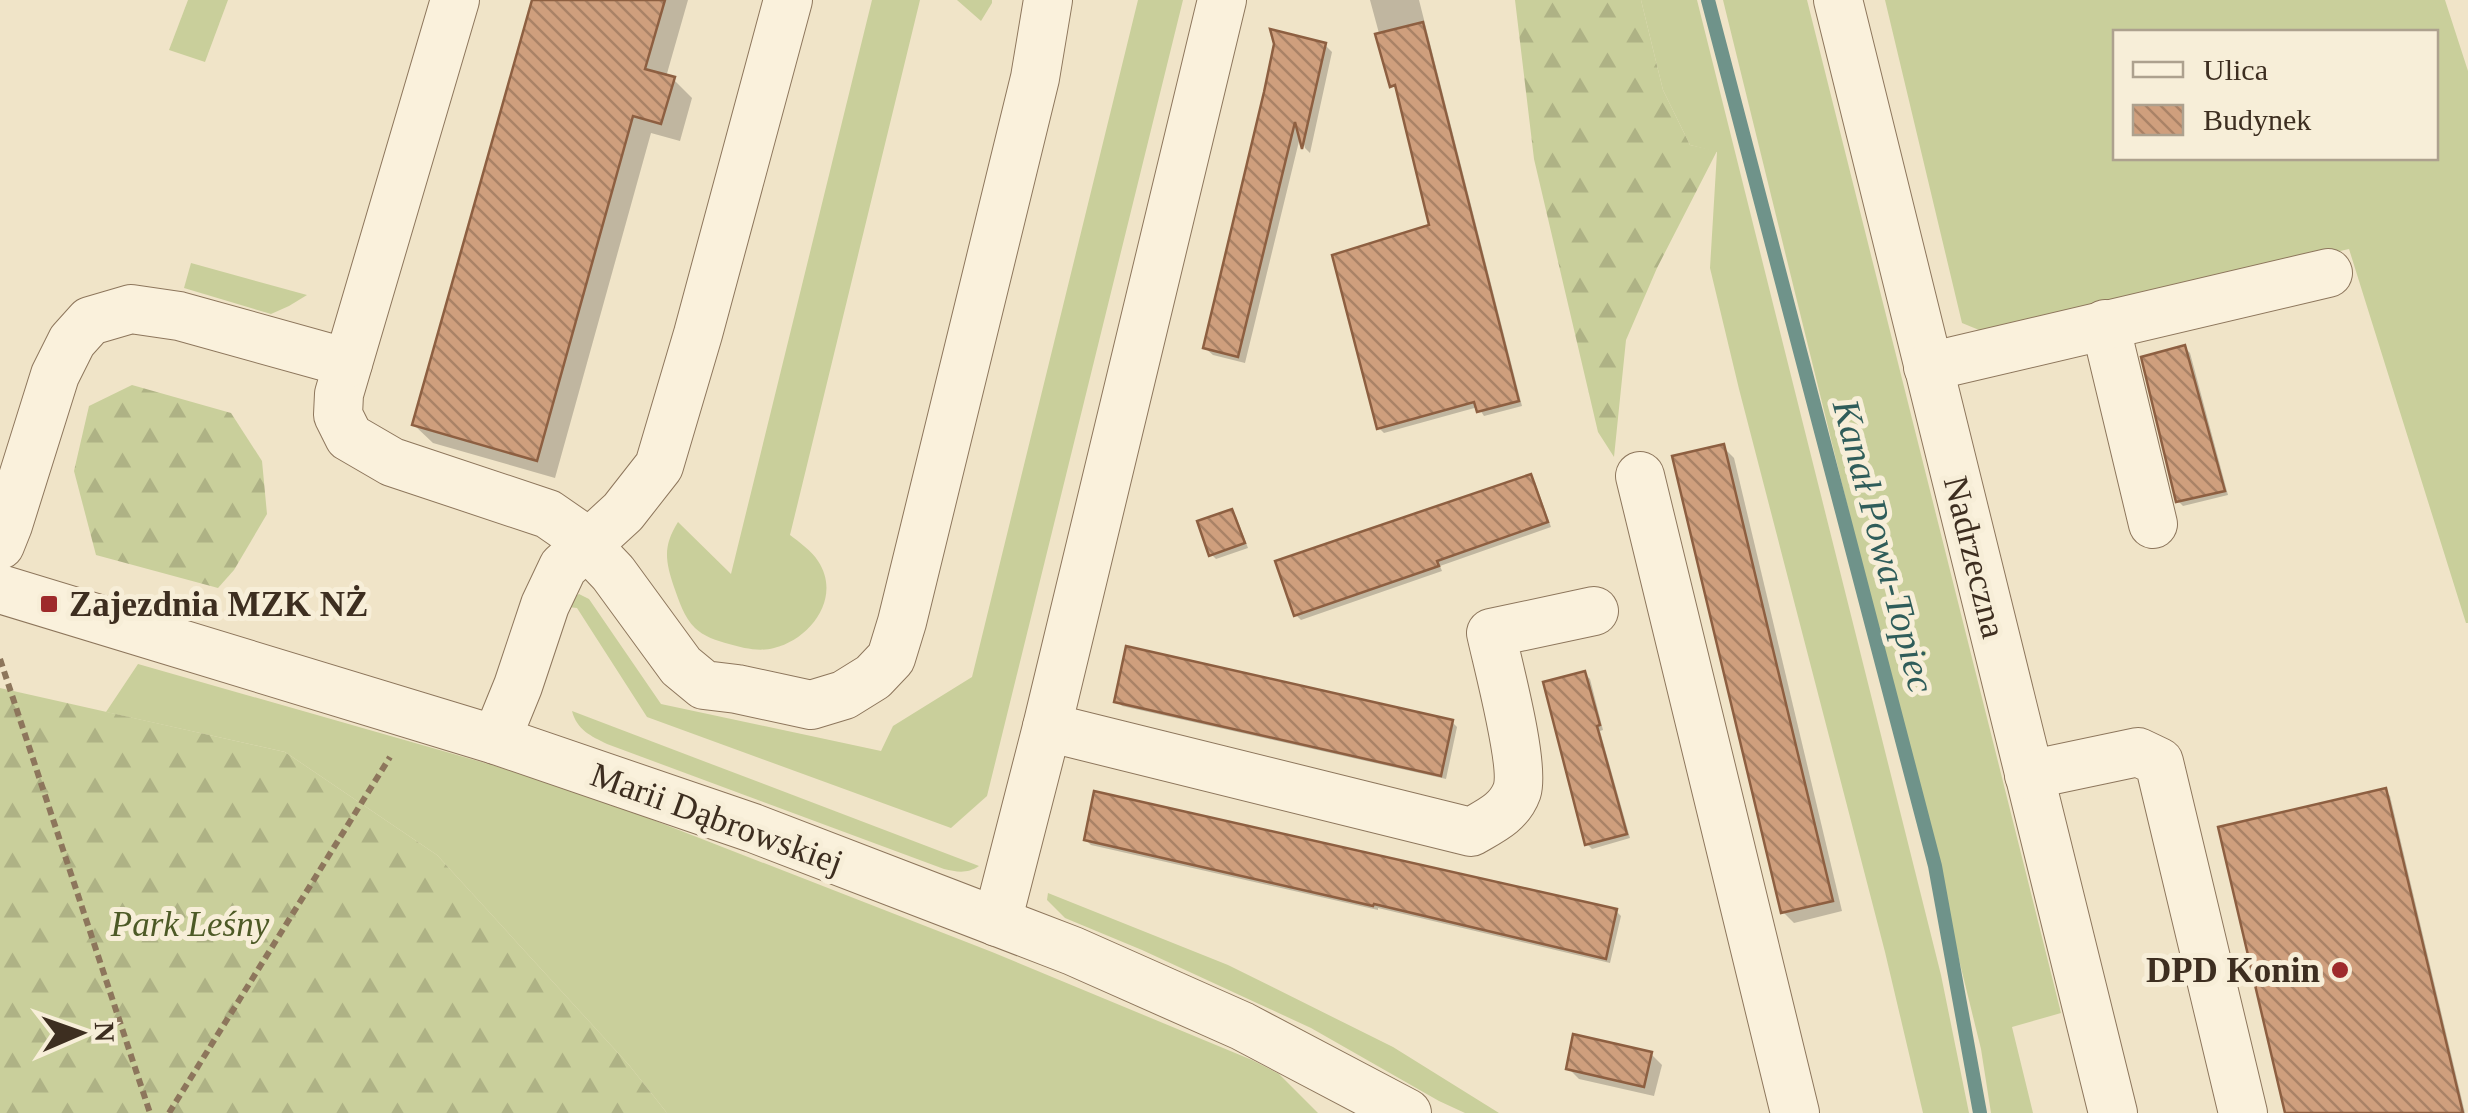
<svg xmlns="http://www.w3.org/2000/svg" width="2468" height="1113" viewBox="0 0 2468 1113" font-family="Georgia,serif">
  <style>
    .grass { fill: #c9cf9b; fill-rule: evenodd }
    .forest { fill: url(#forest-firs) }
    .shadow { fill: #0003 }
    .lines { fill: none; stroke-linecap: round; stroke-linejoin: round }
    .stream { stroke: #6f938a; stroke-width: 14 }
    .building { fill: url(#building-back-hatch); stroke: #8d5f41; stroke-width: 2.5 }
    .minor-casing { stroke: #8d765c; stroke-width: 50 }
    .path { stroke: #8d765c; stroke-width: 6; stroke-dasharray: 8 5; stroke-linecap: butt }
    .minor { stroke: #faf1dc; stroke-width: 48 }
    .poi-dot { fill: #9e2a2b; stroke: #f7eed8; stroke-width: 4 }
    .labels { text-anchor: middle; stroke-width: 10; stroke-linejoin: round; paint-order: stroke }
    .street-label { font-size: 35px; fill: #3d2e20; stroke: #f7eed8 }
    .poi-label { font-size: 35px; font-weight: bold; fill: #3d2e20; stroke: #f7eed8; text-anchor: start }
    .park-label { font-size: 35px; font-style: italic; fill: #4d5a26; stroke: #f7eed8 }
    .water-label { font-size: 38px; font-style: italic; fill: #2f5d5a; stroke: #f7eed8 }
  </style>
  <defs>
    <pattern id="forest-firs" width="22" height="20" patternUnits="userSpaceOnUse" patternTransform="scale(2.5)"><rect width="22" height="20" fill="#c9cf9b"/><path d="M5 1l3.5 6h-7zM16 11l3.5 6h-7z" fill="#aeb285"/></pattern>
    <pattern id="building-back-hatch" width="6" height="6" patternUnits="userSpaceOnUse" patternTransform="scale(2.5)"><rect width="6" height="6" fill="#cf9f7d"/><path d="M-1 5l2 2M0 0l6 6M5-1l2 2" fill="none" stroke="#a98266"/></pattern>
  </defs>
  <rect width="100%" height="100%" fill="#f0e4c8"/>
  <g class="grass">
    <polygon points="188,0 228,0 205,62 169,50"/>
    <path d="M872,0H920L790,535C799,542 812,551 818,561C842,597 811,639 774,648C759,652 743,648 729,644C717,641 703,636 695,628C684,617 679,601 674,587C665,560 663,546 678,522L731,574Z"/>
    <polygon points="957,0 992,0 992,3 981,21"/>
    <polygon points="1138,0 1183,0 987,796 951,828 647,717 577,608 568,607 569,600 579,594 589,599 661,704 881,751 893,726 972,677"/>
    <polygon points="1641,0 1697,0 1941,975 1969,1113 1923,1113 1885,952 1739,389 1710,268 1717,152 1690,145 1663,90"/>
    <polygon points="1723,0 1807,0 2061,1013 2012,1027 2033,1113 1991,1113 1981,1049"/>
    <path d="M1885,0H2445L2468,71V623H2466L2349,249L1984,332L1962,323ZM2116,32H2436V158H2116Z"/>
    <polygon points="191,263 307,295 289,306 271,314 184,288"/>
    <polygon points="138,664 492,765 602,800 992,952 1252,1060 1279,1074 1318,1113 667,1113 629,1065 437,855 285,752 106,712"/>
    <path d="M572,711L979,866C967,874 957,872 944,869L607,744C591,736 577,730 572,711Z"/>
    <polygon points="1048,893 1228,965 1393,1047 1499,1113 1465,1113 1439,1101 1311,1028 1142,950 1065,918 1047,900"/>
  </g>
  <g class="forest">
    <polygon points="1515,0 1641,0 1663,90 1690,145 1717,151 1657,268 1626,340 1614,457 1598,432 1534,159"/>
    <polygon points="132,385 231,413 262,461 267,514 234,570 218,588 96,555 74,471 89,406"/>
    <polygon points="0,688 285,752 437,855 629,1065 667,1113 0,1113"/>
  </g>
  <g class="shadow">
    <polygon points="535,0 688,0 666,77 673,79 692,98 680,141 651,133 555,478 433,443 414,425"/>
    <polygon points="1370,0 1419,0 1522,406 1484,416 1478,407 1384,433 1379,428 1432,227 1399,91 1393,85"/>
    <polygon points="1325,45 1332,52 1310,153 1305,148 1301,133 1245,363 1213,355 1205,348"/>
    <polygon points="2185,348 2190,353 2228,495 2183,506 2178,501"/>
    <polygon points="1723,447 1734,458 1842,911 1794,923 1783,912"/>
    <polygon points="1530,477 1535,482 1551,527 1440,566 1442,571 1301,620 1296,615"/>
    <polygon points="1231,512 1236,516 1248,548 1216,559 1211,554"/>
    <polygon points="1585,674 1590,679 1603,730 1600,731 1630,838 1592,849 1587,844"/>
    <polygon points="1117,701 1452,722 1457,727 1446,779 1122,706"/>
    <polygon points="2386,791 2390,796 2465,1113 2288,1113"/>
    <polygon points="1086,840 1616,911 1621,916 1610,963 1378,908 1378,910 1091,845"/>
    <polygon points="1651,1054 1662,1065 1654,1096 1579,1079 1568,1068"/>
  </g>
  <g class="lines">
    <polyline class="stream" points="1708,0 1935,866 1980,1113"/>
  </g>
  <g class="building">
    <polygon points="532,0 665,0 645,69 675,77 661,124 633,116 537,461 412,425"/>
    <polygon points="1423,22 1519,401 1477,412 1474,402 1377,429 1332,255 1429,225 1395,85 1390,87 1375,34"/>
    <polygon points="1270,29 1326,43 1302,149 1295,122 1238,357 1203,348 1264,92 1274,44"/>
    <polygon points="2185,345 2225,491 2176,502 2141,357"/>
    <polygon points="1724,444 1833,901 1781,913 1672,456"/>
    <polygon points="1531,474 1548,522 1437,561 1439,566 1294,616 1275,561"/>
    <polygon points="1232,509 1245,543 1209,556 1197,521"/>
    <polygon points="1126,646 1453,720 1441,776 1114,702"/>
    <polygon points="1585,671 1600,725 1597,726 1627,834 1585,845 1543,682"/>
    <polygon points="2386,788 2463,1113 2285,1113 2218,827"/>
    <polygon points="1094,791 1617,909 1606,959 1374,904 1373,906 1084,840"/>
    <polygon points="1573,1034 1652,1052 1644,1087 1566,1069"/>
  </g>
  <g class="lines">
    <g class="minor-casing">
      <g id="minor">
        <polyline points="455,0 339,394 338,415 349,437 392,462 548,514 574,532 613,573 681,666 704,685 737,689 811,705 844,695 873,677 891,658 902,622 1035,78 1048,0"/>
        <polyline points="1838,0 2113,1113"/>
        <polyline points="2105,324 2153,524"/>
        <polyline points="1928,367 2328,273"/>
        <polyline points="1640,476 1795,1113"/>
        <polyline points="0,545 8,525 55,375 72,341 90,321 131,309 179,316 348,363"/>
        <polyline points="0,589 496,740 753,828 1073,951 1242,1026 1407,1113"/>
        <path d="M1047,727L1471,832C1490,821 1509,813 1517,791C1525,765 1498,665 1491,633L1594,611"/>
        <polyline points="496,740 518,686 545,605 563,567 623,512 659,466 698,334 788,0"/>
        <polyline points="2029,775 2138,752 2159,762 2243,1113"/>
        <polyline points="997,922 1047,727 1222,0"/>
      </g>
    </g>
    <g class="path">
      <polyline points="0,659 150,1113"/>
      <polyline points="169,1113 390,757"/>
    </g>
    <use href="#minor" class="minor"/>
  </g>
  <g class="poi-dot">
    <rect x="39" y="594" width="20" height="20" rx="5"/>
    <circle cx="2340" cy="970" r="10"/>
  </g>
  <g class="labels">
    <g class="street-label">
      <text transform="translate(1975 557) rotate(76)" y="12">Nadrzeczna</text>
      <text transform="translate(717 818) rotate(20)" y="12">Marii Dąbrowskiej</text>
    </g>
    <g class="poi-label">
      <text x="69" y="616">Zajezdnia MZK NŻ</text>
      <text x="2320" y="982" text-anchor="end">DPD Konin</text>
    </g>
    <g class="park-label">
      <text x="190" y="936">Park Leśny</text>
    </g>
    <g class="water-label">
      <text transform="translate(1884 546) rotate(75)" y="13">Kanał Powa-Topiec</text>
    </g>
  </g>
  <rect x="2113" y="30" width="325" height="130" fill="#f7eed8" stroke="#ada18e" stroke-width="2.5"/>
  <rect x="2133" y="62" width="50" height="15" fill="#faf1dc" stroke="#ada18e" stroke-width="2.5"/>
  <text x="2203" y="80" font-size="30" fill="#3d2e20">Ulica</text>
  <rect x="2133" y="105" width="50" height="30" fill="url(#building-back-hatch)" stroke="#ada18e" stroke-width="2.5"/>
  <text x="2203" y="130" font-size="30" fill="#3d2e20">Budynek</text>
  <g transform="translate(80 1033) rotate(88)" stroke="#f7eed8" stroke-width="8" paint-order="stroke">
  <path d="M0-8L18 38L0 25L-18 38Z" fill="#3d2e20"/>
  <text y="-15" font-size="28" font-weight="bold" text-anchor="middle" fill="#3d2e20">N</text>
  </g>
</svg>
